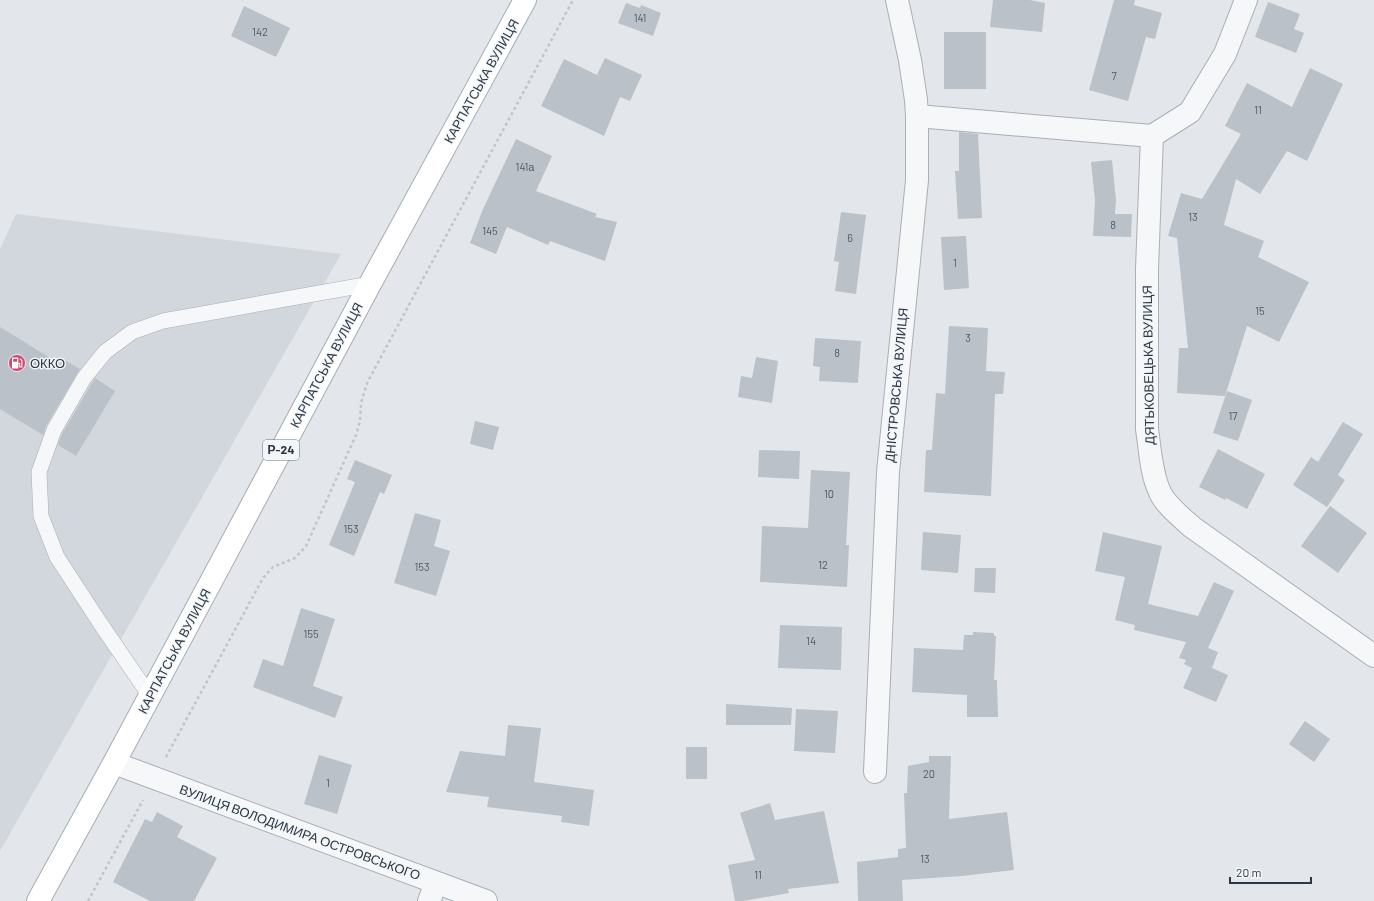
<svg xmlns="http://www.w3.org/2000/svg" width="1374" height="901" viewBox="0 0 1374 901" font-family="Barlow,sans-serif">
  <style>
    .built { fill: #d1d7dd }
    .building { fill: #bac1c8 }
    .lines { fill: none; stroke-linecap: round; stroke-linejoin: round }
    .lane-casing { stroke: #a8afb5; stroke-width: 16 }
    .street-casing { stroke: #a8afb5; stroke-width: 24 }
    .primary-casing { stroke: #a3adb6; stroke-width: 24 }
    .path { stroke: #c1c5ca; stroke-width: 2.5; stroke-dasharray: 3 3; stroke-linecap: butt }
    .lane { stroke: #f6f7f9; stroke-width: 15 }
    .street { stroke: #f6f7f9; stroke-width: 22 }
    .primary { stroke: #fff; stroke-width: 22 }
    .labels { text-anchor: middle; stroke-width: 3; stroke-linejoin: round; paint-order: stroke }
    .number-label { font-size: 11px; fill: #4f5a64 }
    .shield { fill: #f3f6f8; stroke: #677079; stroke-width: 1 }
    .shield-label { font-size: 12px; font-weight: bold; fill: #2b3743 }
    .street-label { font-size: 13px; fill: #2b3743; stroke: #f3f6f8 }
    .poi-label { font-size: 13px; fill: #2b3743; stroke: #f3f6f8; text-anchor: start }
  </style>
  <rect width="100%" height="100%" fill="#e3e7eb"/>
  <polygon class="built" points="16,214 341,254 0,851 0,249"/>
  <g class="building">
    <polygon points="993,0 1030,0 1045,3 1042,32 990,27"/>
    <polygon points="1114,0 1135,0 1134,5 1162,13 1155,39 1146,37 1128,101 1089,90"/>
    <polygon points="1268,2 1300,14 1294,29 1304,33 1296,53 1255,37"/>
    <polygon points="626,3 640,8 641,5 661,13 653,36 618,23"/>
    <polygon points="244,6 290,28 276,57 231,36"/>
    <rect x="944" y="32" width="42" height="57"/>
    <polygon points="605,58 642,75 630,101 620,97 604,136 541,106 564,59 597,75"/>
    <polygon points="1310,68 1343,84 1307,161 1287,151 1260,194 1236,179 1224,225 1264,241 1258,257 1309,282 1279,342 1247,326 1225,396 1177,393 1179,348 1188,348 1177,238 1168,236 1181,193 1202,199 1241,134 1225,126 1247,83 1292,107"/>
    <polygon points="959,132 978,134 982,218 958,219 955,171 959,171"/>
    <polygon points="516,139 552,156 536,191 597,214 595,217 617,222 605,261 550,241 548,245 507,227 496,254 470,243 483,209"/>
    <polygon points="1112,160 1116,200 1115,214 1132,214 1131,237 1093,236 1095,201 1091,162"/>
    <polygon points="841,212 866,215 856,294 835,291 839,262 834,261"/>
    <polygon points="966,236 969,288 944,290 941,237"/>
    <polygon points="949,326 988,328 986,371 1005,372 1003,394 995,394 991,496 924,492 926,450 932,450 936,393 945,394"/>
    <polygon points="0,327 60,364 63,359 80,369 46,426 43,435 0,409"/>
    <polygon points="815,338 861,341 858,383 819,381 820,367 813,366"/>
    <polygon points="756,357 778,361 772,403 738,397 741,376 752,378"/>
    <polygon points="95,378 115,391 76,456 58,445 62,434"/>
    <polygon points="1227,391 1252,400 1238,441 1213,433"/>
    <polygon points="475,421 499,427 493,450 470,444"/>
    <polygon points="1343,422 1363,434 1338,475 1345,480 1327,507 1293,485 1311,457 1318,462"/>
    <polygon points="1218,449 1265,474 1247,509 1226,498 1225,500 1199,487"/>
    <polygon points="759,450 800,451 799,479 758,477"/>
    <polygon points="355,460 392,475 384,494 380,492 354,556 329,545 355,482 347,479"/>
    <polygon points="811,470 850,472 846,545 849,545 847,587 760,582 762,526 808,528"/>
    <polygon points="1330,506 1367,533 1338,573 1301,546"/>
    <polygon points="415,513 441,520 434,546 450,551 436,596 394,583"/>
    <polygon points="923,532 961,535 958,573 921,570"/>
    <polygon points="1103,532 1162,546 1148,604 1198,616 1214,582 1234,591 1208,648 1218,652 1212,668 1228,675 1216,702 1183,688 1192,668 1184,664 1186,660 1179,658 1186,642 1134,630 1135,625 1115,620 1125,577 1095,571"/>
    <polygon points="975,568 996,568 995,593 974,592"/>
    <polygon points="301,608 335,619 313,686 343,697 335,718 253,687 263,659 283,666"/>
    <polygon points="780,625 842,627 841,670 778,668"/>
    <polygon points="973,632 994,633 994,636 996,636 994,680 997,680 998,717 967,717 967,695 912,692 914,648 963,650 964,635 973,635"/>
    <polygon points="726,704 792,708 791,725 726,725"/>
    <polygon points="796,709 838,711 835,753 794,751"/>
    <polygon points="1305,721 1330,739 1314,762 1289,744"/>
    <polygon points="508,725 541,728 534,782 594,790 589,826 561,822 562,816 487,807 489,797 446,792 460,751 505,756"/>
    <rect x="686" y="747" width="21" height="32"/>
    <polygon points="319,755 352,765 337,814 304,804"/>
    <polygon points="929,756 951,756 949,819 1007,812 1014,870 962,876 902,880 903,901 858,901 857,862 898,857 898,849 906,848 904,793 907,793 908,766 929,762"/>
    <polygon points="770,803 775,820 824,811 839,883 788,889 789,893 743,901 735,901 728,865 755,860 740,813"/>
    <polygon points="157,812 183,826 177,837 217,858 194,901 150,901 113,882 145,819 152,822"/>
  </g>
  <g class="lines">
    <g class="lane-casing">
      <polyline id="lane" points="150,696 100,623 57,557 41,516 39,472 54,430 84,378 105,352 132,332 163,321 370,284"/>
    </g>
    <g class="street-casing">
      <g id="street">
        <path d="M1246,0L1225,54L1190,112L1152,136L1147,269V429C1150,449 1151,472 1159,490C1164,504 1181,517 1192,527L1374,656"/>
        <polyline points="917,116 1152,136"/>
        <polyline points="114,763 486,901"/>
        <polyline points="875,772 888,472 917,180 917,116 916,100 910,60 897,0"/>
        <polyline points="429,901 436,883"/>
      </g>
    </g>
    <g class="primary-casing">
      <polyline id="primary" points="38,901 114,763 370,284 525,0"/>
    </g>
    <g class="path">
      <polyline points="166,757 263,578 273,567 295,558 306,546 356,435 360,421 361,403 367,383 573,0"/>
      <polyline points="88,901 143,800"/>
    </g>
    <use href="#lane" class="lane"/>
    <use href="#street" class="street"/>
    <use href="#primary" class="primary"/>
  </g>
  <defs>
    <g id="fuel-disc" transform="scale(0.9)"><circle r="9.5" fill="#cc4c71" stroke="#f3f6f8"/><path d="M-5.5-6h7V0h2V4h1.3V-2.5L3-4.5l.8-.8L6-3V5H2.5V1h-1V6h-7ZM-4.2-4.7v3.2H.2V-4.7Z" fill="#fff"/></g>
  </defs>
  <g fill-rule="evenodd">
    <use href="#fuel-disc" x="17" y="363"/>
  </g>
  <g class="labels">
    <g class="number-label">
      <text x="640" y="22">141</text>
      <text x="260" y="36">142</text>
      <text x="1114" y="80">7</text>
      <text x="1258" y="114">11</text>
      <text x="525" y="171">141а</text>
      <text x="1193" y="221">13</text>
      <text x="1113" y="229">8</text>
      <text x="490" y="235">145</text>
      <text x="850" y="242">6</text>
      <text x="955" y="267">1</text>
      <text x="1260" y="315">15</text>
      <text x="968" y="342">3</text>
      <text x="837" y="357">8</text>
      <text x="1233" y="420">17</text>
      <text x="829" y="498">10</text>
      <text x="351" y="533">153</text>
      <text x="823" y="569">12</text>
      <text x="422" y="571">153</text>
      <text x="311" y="638">155</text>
      <text x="811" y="645">14</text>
      <text x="929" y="778">20</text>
      <text x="328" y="787">1</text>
      <text x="925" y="863">13</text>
      <text x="758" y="879">11</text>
    </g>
    <rect class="shield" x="263" y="440" width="36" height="20" rx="3"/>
    <g class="shield-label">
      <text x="281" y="454">Р-24</text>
    </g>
    <g class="street-label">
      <text transform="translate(481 81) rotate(-61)" y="5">КАРПАТСЬКА ВУЛИЦЯ</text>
      <text transform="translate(326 365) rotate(-62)" y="5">КАРПАТСЬКА ВУЛИЦЯ</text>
      <text transform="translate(1148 365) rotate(-91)" y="5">ДЯТЬКОВЕЦЬКА ВУЛИЦЯ</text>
      <text transform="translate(896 385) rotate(-85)" y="5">ДНІСТРОВСЬКА ВУЛИЦЯ</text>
      <text transform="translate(174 651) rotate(-62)" y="5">КАРПАТСЬКА ВУЛИЦЯ</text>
      <text transform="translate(300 832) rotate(20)" y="5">ВУЛИЦЯ ВОЛОДИМИРА ОСТРОВСЬКОГО</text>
    </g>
    <g class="poi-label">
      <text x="30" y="368">ОККО</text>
    </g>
  </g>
  <path d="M1230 877v6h81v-6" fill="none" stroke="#2b3743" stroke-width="2"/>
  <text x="1236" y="877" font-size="12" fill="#2b3743" stroke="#f3f6f8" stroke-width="3" paint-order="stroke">20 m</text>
</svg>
